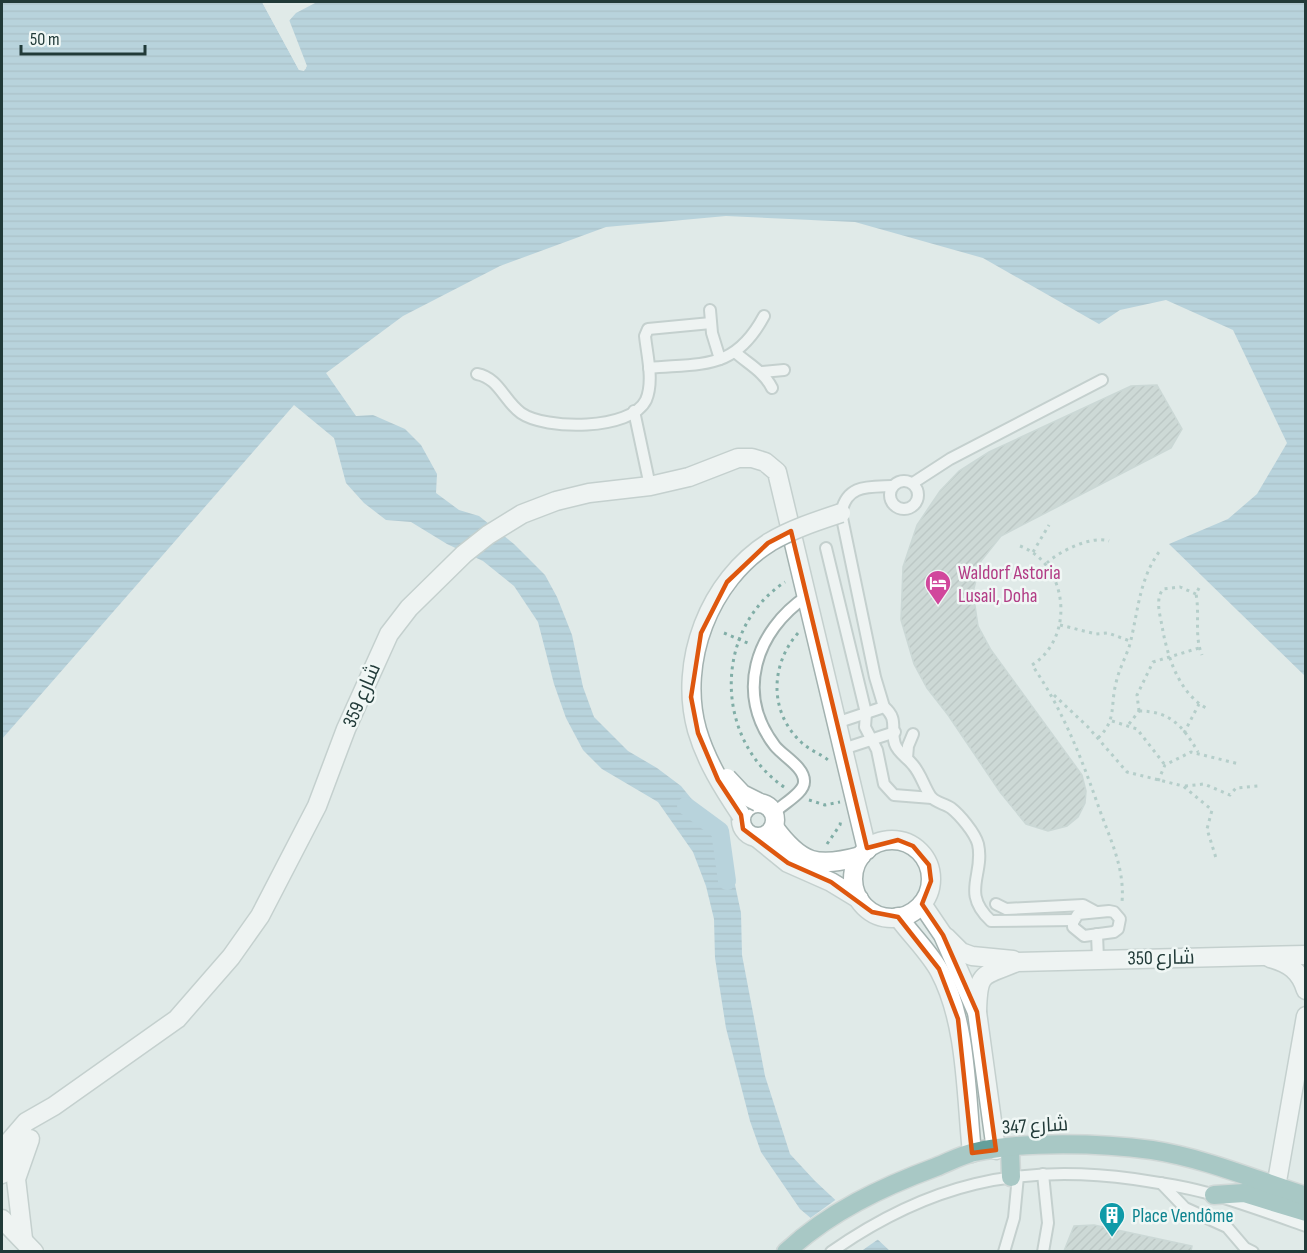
<svg xmlns="http://www.w3.org/2000/svg" width="1307" height="1253" viewBox="0 0 1307 1253" font-family="'Sofia Sans Condensed',Cairo,sans-serif">
  <style>
    .water { fill: url(#water-rules) }
    .pier { fill: #e0eae8 }
    .lines { fill: none; stroke-linecap: round; stroke-linejoin: round }
    .canal { stroke: #88b8cf; stroke-width: 18 }
    .building { fill: url(#building-hatch); stroke: #b2c4c0; stroke-width: 1.5 }
    .lane-casing { stroke: #a3b2b0; stroke-width: 14 }
    .street-casing { stroke: #a3b2b0; stroke-width: 21 }
    .primary-casing { stroke: #bcc4c3; stroke-width: 21 }
    .path { stroke: #81aea7; stroke-width: 3; stroke-dasharray: 3 4.5; stroke-linecap: butt }
    .lane { stroke: #fff; stroke-width: 10 }
    .street { stroke: #fff; stroke-width: 18 }
    .primary { stroke: #659f9b; stroke-width: 18 }
    .street-bridge-casing { stroke: #a3b2b0; stroke-width: 21; stroke-linecap: butt }
    .street-bridge { stroke: #fff; stroke-width: 18 }
    .marked { fill: none; stroke: #de570e; stroke-width: 4.5; stroke-linejoin: round }
    .labels { text-anchor: middle; stroke-width: 5; stroke-linejoin: round; paint-order: stroke }
    .hotel-label { font-size: 20px; fill: #b23c85; stroke: #f0f7f5; text-anchor: start }
    .street-label { font-size: 20px; fill: #213a38; stroke: #f0f7f5 }
    .culture-label { font-size: 20px; fill: #0d838f; stroke: #f0f7f5; text-anchor: start }
  </style>
  <defs>
    <pattern id="water-rules" width="6" height="5" patternUnits="userSpaceOnUse" patternTransform="scale(1.5)"><rect width="6" height="5" fill="#88b8cf"/><path d="M0 2.5h6" fill="none" stroke="#6f97a9"/></pattern>
    <pattern id="building-hatch" width="6" height="6" patternUnits="userSpaceOnUse" patternTransform="scale(1.5)"><rect width="6" height="6" fill="#b5c5c1"/><path d="M-1 1l2-2M0 6l6-6M5 7l2-2" fill="none" stroke="#93a19e"/></pattern>
  </defs>
  <rect width="100%" height="100%" fill="#e0eae8"/>
  <polygon class="water" points="2,2 262,2 299,70 306,69 288,22 296,13 317,2 1305,2 1305,676 1169,544 1228,519 1257,494 1287,443 1233,330 1166,300 1120,310 1099,324 983,258 855,222 726,216 606,227 500,266 403,316 326,373 356,416 373,415 405,429 421,445 437,474 436,493 459,510 479,516 514,544 545,575 557,597 572,635 583,687 594,717 628,751 657,768 681,786 699,808 734,880 741,913 742,955 765,1076 790,1154 815,1181 890,1251 850,1251 800,1209 761,1152 750,1121 726,1028 715,958 714,919 706,886 693,852 658,802 602,769 583,750 566,718 554,684 538,622 514,586 483,561 447,544 411,522 386,520 364,503 346,483 334,438 294,405 2,739"/>
  <g class="pier">
    <polygon points="262,2 266,2 303,68 286,25 288,17 307,66 304,71 299,70"/>
    <polygon points="838,1198 880,1238 860,1252 846,1252 809,1219"/>
  </g>
  <g class="lines">
    <polyline class="canal" points="686,806 720,831 727,881"/>
  </g>
  <g class="building">
    <polygon points="1157,385 1182,429 1171,448 1001,536 981,561 973,592 978,626 991,650 1082,775 1086,791 1085,803 1078,817 1067,826 1048,831 1026,824 1000,792 948,715 927,688 914,664 901,620 903,567 917,525 940,491 959,471 989,452 1131,386"/>
    <polygon points="1094,1225 1192,1246 1191,1251 1064,1251 1074,1226"/>
  </g>
  <g class="lines">
    <g class="lane-casing">
      <g id="lane">
        <polyline points="710,310 712,333 720,359"/>
        <path d="M736,353C750,365 764,372 772,388"/>
        <path d="M649,368C704,363 735,370 764,316"/>
        <polyline points="762,372 784,370"/>
        <path d="M477,374C499,378 504,401 521,413C545,430 631,431 646,400C654,381 647,355 645,336L648,329L711,323"/>
        <polyline points="634,411 650,486"/>
        <circle cx="904" cy="495" r="14"/>
        <polyline points="913,483 950,459 1102,380"/>
        <polyline points="826,548 866,713 865,727 877,750 884,784 894,795 932,798"/>
        <path d="M884,707L875,677L841,513C847,484 868,487 892,486"/>
        <path d="M836,723L884,707C899,719 890,729 895,744C898,753 908,758 913,765C921,774 924,787 931,797C935,802 945,804 951,808C960,815 975,833 978,844C985,875 960,892 991,921L1074,920"/>
        <polyline points="843,749 895,732"/>
        <polyline points="907,758 908,746 913,734"/>
        <path d="M774,813C782,804 805,793 804,781C804,767 783,756 775,746C735,694 755,631 807,596"/>
        <polyline points="996,904 1006,909 1083,905 1096,912"/>
        <polygon points="1109,911 1114,912 1120,919 1118,929 1114,932 1084,936 1073,927 1073,922 1078,914"/>
        <polyline points="1097,934 1098,959"/>
        <polyline points="1043,1174 1048,1223 1043,1252"/>
        <polyline points="1161,1183 1185,1208 1227,1227 1245,1248 1253,1252"/>
        <path d="M831,1252C928,1184 1017,1163 1134,1179C1161,1183 1188,1187 1214,1195C1245,1204 1275,1215 1306,1226"/>
        <polyline points="1004,1252 1014,1218 1018,1176"/>
      </g>
    </g>
    <g class="street-casing">
      <g id="street">
        <circle cx="758" cy="820" r="17"/>
        <path d="M774,827C801,864 817,868 861,856"/>
        <polyline points="756,837 788,863 831,882 859,899"/>
        <circle cx="892" cy="879" r="39"/>
        <polyline points="922,904 943,935 977,1012 996,1150"/>
        <path d="M898,917C911,935 930,953 940,972C967,1023 966,1096 972,1153"/>
        <polyline points="946,937 961,952 972,956 1013,960"/>
        <path d="M1270,958C1289,963 1300,971 1306,990"/>
        <path d="M977,1012C978,970 982,977 1017,962L1306,955"/>
        <polyline points="2,1150 26,1122 54,1106 177,1019 231,957 260,916 317,806 346,729 389,634 409,608 464,554 488,535 522,514 556,501 589,493 650,486 689,477 738,458 752,458 765,462 777,472 867,850"/>
        <polyline points="2,1174 21,1149"/>
        <polyline points="1276,1187 1306,1016"/>
        <polyline points="2,1219 34,1252"/>
        <polyline points="23,1239 16,1179 30,1139"/>
      </g>
    </g>
    <g class="primary-casing">
      <g id="primary">
        <polyline points="1010,1149 1011,1177"/>
        <polyline points="1214,1195 1244,1193 1306,1212"/>
        <path d="M786,1252C829,1212 882,1187 936,1167C949,1162 961,1155 975,1152C1024,1141 1102,1143 1152,1150C1204,1158 1256,1180 1306,1196"/>
      </g>
    </g>
    <g class="path">
      <path d="M1020,546C1068,564 1076,637 1032,665C1063,710 1081,757 1099,808C1110,839 1125,868 1122,902"/>
      <polyline points="1033,552 1049,525"/>
      <path d="M1047,563C1059,551 1093,535 1109,541"/>
      <path d="M1199,588L1196,594C1200,615 1194,636 1202,655"/>
      <path d="M1196,594L1180,587L1163,589C1155,600 1160,614 1162,626C1167,655 1178,692 1206,708"/>
      <polyline points="1060,625 1096,634 1108,633 1130,641"/>
      <polyline points="724,633 750,644"/>
      <path d="M798,633C770,665 769,712 801,742C809,750 821,754 828,760"/>
      <polyline points="1054,695 1088,727 1127,772 1183,786 1212,810 1207,829 1216,858"/>
      <polyline points="1139,711 1137,695 1153,662 1199,648"/>
      <path d="M1139,711C1170,711 1183,726 1198,752"/>
      <polyline points="1112,721 1137,729 1165,765"/>
      <polyline points="1129,724 1139,711"/>
      <polyline points="1184,733 1199,704"/>
      <path d="M1098,738C1117,720 1110,706 1116,683C1119,669 1126,657 1130,644C1138,612 1139,580 1159,552"/>
      <polyline points="1158,781 1165,765 1191,752 1239,764"/>
      <polyline points="1185,786 1204,784 1230,795 1236,788 1258,786"/>
      <path d="M784,787C714,739 713,629 785,582"/>
      <polyline points="809,800 825,805 840,802"/>
      <polyline points="827,844 840,825 841,819"/>
    </g>
    <use href="#lane" class="lane"/>
    <use href="#street" class="street"/>
    <use href="#primary" class="primary"/>
    <g class="street-bridge-casing">
      <g id="street-bridge">
        <polyline points="727,778 742,794 758,802"/>
        <path d="M741,815C723,788 706,761 697,730C678,662 709,580 770,542C792,529 817,521 841,513"/>
      </g>
    </g>
    <use href="#street-bridge" class="street-bridge"/>
  </g>
  <path d="M0 0H1307V1253H0ZM791,531L867,848L898,840L913,846L929,865L931,881L922,904L943,935L977,1012L996,1150L972,1153L958,1019L939,969L898,917L872,912L831,882L788,863L743,829L741,815L718,780L698,733L691,697L701,633L727,582L768,543Z" fill="#e0eae8" fill-opacity=".55" fill-rule="evenodd"/>
  <path class="marked" d="M791,531L867,848L898,840L913,846L929,865L931,881L922,904L943,935L977,1012L996,1150L972,1153L958,1019L939,969L898,917L872,912L831,882L788,863L743,829L741,815L718,780L698,733L691,697L701,633L727,582L768,543Z"/>
  <defs>
    <g id="hotel-pin" transform="scale(1.35)"><path d="M0 17L-7.5 6A9.5 9.5 0 1 1 7.5 6Z" fill="#d1479c" stroke="#f0f7f5"/><path d="M-6-4.5h1.5V1H6V5H4.5V3h-9V5H-6ZM-4 0a1.8 1.8 0 1 1 3.6 0ZM.5 0V-2.5h3Q6-2.5 6 0Z" fill="#fff"/></g>
    <g id="building-pin" transform="scale(1.35)"><path d="M0 17L-7.5 6A9.5 9.5 0 1 1 7.5 6Z" fill="#0f9aa8" stroke="#f0f7f5"/><path d="M-4-6H4V6H1V3H-1V6H-4ZM-2.5-4.3h1.7v1.8h-1.7ZM.8-4.3h1.7v1.8H.8ZM-2.5-1h1.7V.8h-1.7ZM.8-1h1.7V.8H.8Z" fill="#fff"/></g>
  </defs>
  <g fill-rule="evenodd">
    <use href="#hotel-pin" x="938" y="583"/>
    <use href="#building-pin" x="1112" y="1215"/>
  </g>
  <g class="labels">
    <g class="hotel-label">
      <text x="958" y="579">Waldorf Astoria<tspan x="958" dy="23">Lusail, Doha</tspan></text>
    </g>
    <g class="street-label">
      <text transform="translate(361 695) rotate(-67)" y="7">شارع 359</text>
      <text transform="translate(1161 957) rotate(-1)" y="7">شارع 350</text>
      <text transform="translate(1035 1125) rotate(-3)" y="7">شارع 347</text>
    </g>
    <g class="culture-label">
      <text x="1132" y="1222">Place Vendôme</text>
    </g>
  </g>
  <rect width="1307" height="1253" fill="none" stroke="#213a38" stroke-width="6"/>
  <path d="M21 45v9h124v-9" fill="none" stroke="#213a38" stroke-width="3"/>
  <text x="30" y="45" font-size="18" fill="#213a38" stroke="#f0f7f5" stroke-width="4.5" paint-order="stroke">50 m</text>
</svg>
